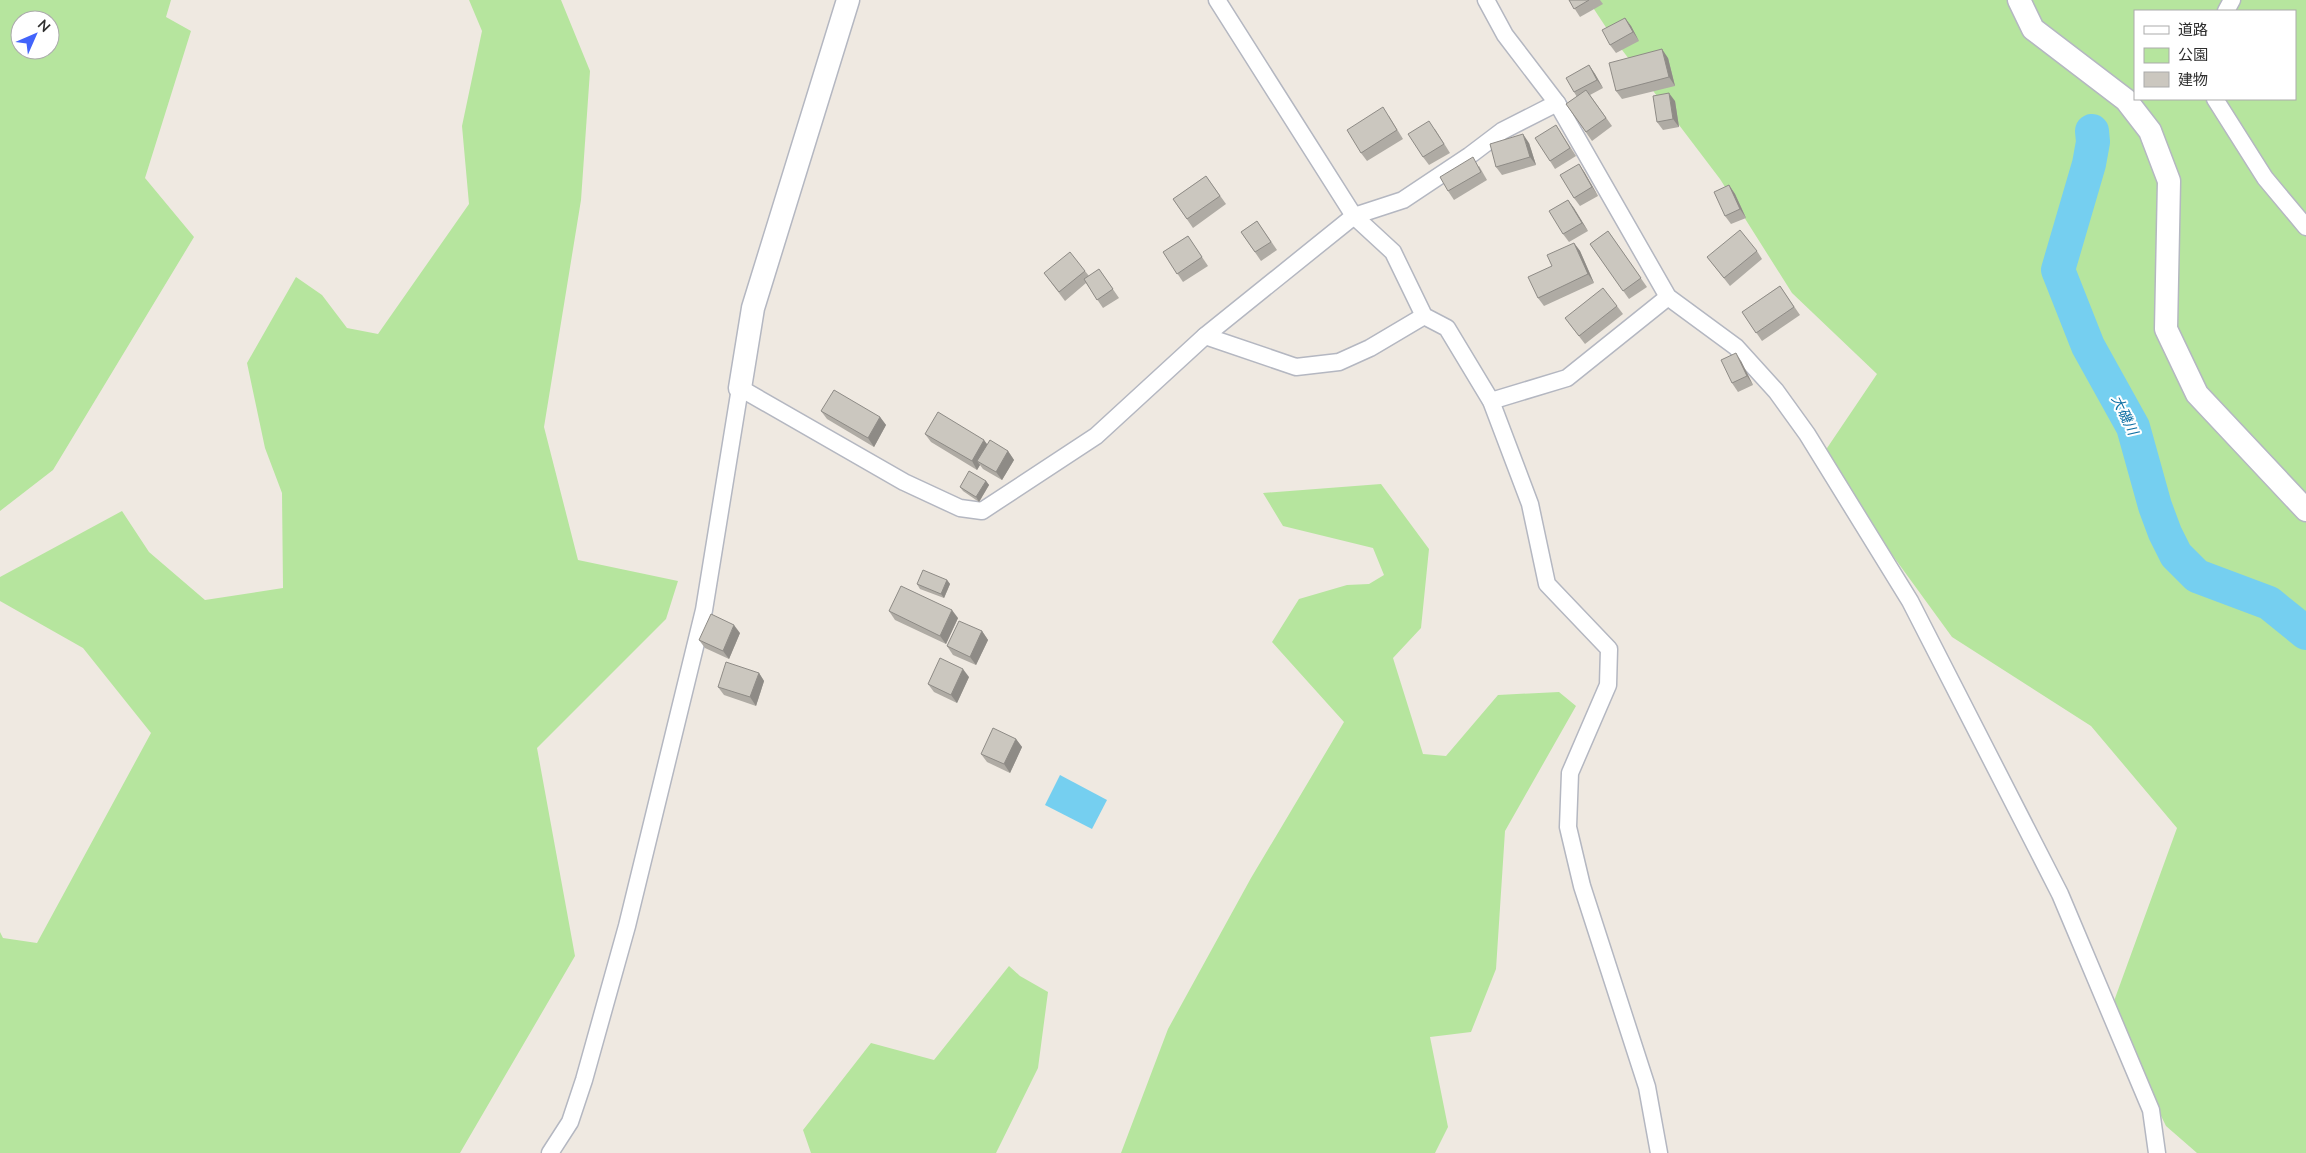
<svg xmlns="http://www.w3.org/2000/svg" width="2306" height="1153" viewBox="0 0 2306 1153" font-family="Lato,'Noto Sans JP',sans-serif">
  <style>
    .green { fill: #b6e59e; fill-rule: evenodd }
    .water { fill: #75cff0 }
    .lines { fill: none; stroke-linecap: round; stroke-linejoin: round }
    .river { stroke: #75cff0; stroke-width: 34 }
    .street-casing { stroke: #b4b7c1; stroke-width: 19 }
    .secondary-casing { stroke: #b4b7c1; stroke-width: 25 }
    .street { stroke: #fff; stroke-width: 16 }
    .secondary { stroke: #fff; stroke-width: 22 }
    .wall { fill: #afaba4 }
    .shaded-wall { fill: #8e8b86 }
    .building { fill: #cbc7bf; stroke: #8e8b86 }
    .labels { text-anchor: middle; stroke-width: 4; stroke-linejoin: round; paint-order: stroke }
    .water-label { font-size: 14px; font-style: italic; fill: #0d6fa3; stroke: #fff }
  </style>
  <rect width="100%" height="100%" fill="#efe9e1"/>
  <g class="green">
    <path d="M0,0H171L166,17L191,31L145,178L194,237L53,470L0,511ZM20,20H50V50H20Z"/>
    <polygon points="469,0 561,0 590,71 581,200 544,427 578,560 678,581 666,619 537,748 575,956 460,1153 0,1153 0,932 3,938 37,943 151,733 83,648 0,601 0,577 122,511 149,552 205,600 283,588 282,493 265,448 247,363 296,277 322,295 347,328 378,334 469,204 462,126 482,31"/>
    <path d="M1588,0H2306V1153H2197L2166,1126L2110,1012L2177,828L2091,726L1952,637L1821,457L1877,374L1792,293L1720,179L1613,38ZM2135,11H2295V99H2135Z"/>
    <polygon points="1381,484 1429,549 1421,628 1393,658 1423,754 1446,756 1498,695 1559,692 1576,706 1505,831 1496,969 1471,1032 1430,1037 1448,1127 1435,1153 1121,1153 1168,1029 1251,878 1344,722 1272,642 1299,599 1347,585 1369,584 1384,575 1373,548 1283,526 1263,493"/>
    <polygon points="1009,966 1020,976 1048,992 1038,1068 996,1153 811,1153 803,1130 871,1043 934,1060"/>
  </g>
  <polygon class="water" points="1060,775 1107,800 1092,829 1045,805"/>
  <g class="lines">
    <polyline class="river" points="2092,131 2093,142 2089,164 2058,270 2088,346 2133,427 2155,506 2165,533 2176,555 2197,576 2269,603 2306,633"/>
    <g class="street-casing">
      <g id="street">
        <polyline points="1217,0 1354,216 1393,252 1424,316 1447,328 1491,401 1530,504 1547,584 1609,649 1608,685 1570,773 1568,827 1582,886 1647,1087 1659,1153"/>
        <polyline points="1486,0 1505,35 1557,103 1668,297 1736,347 1776,391 1807,434 1910,601 2060,894 2151,1110 2157,1153"/>
        <polyline points="2226,11 2232,0"/>
        <polyline points="2215,99 2265,178 2306,227"/>
        <polyline points="1205,336 1296,367 1339,362 1370,348 1424,316"/>
        <polyline points="1491,401 1567,378 1668,297"/>
        <polyline points="550,1153 570,1122 584,1080 627,926 704,610 740,388 904,482 960,508 982,511 1096,436 1205,336 1354,216 1403,200 1469,156 1502,131 1557,103"/>
      </g>
    </g>
    <g class="secondary-casing">
      <g id="secondary">
        <polyline points="2019,0 2033,29 2126,100 2150,131 2169,181 2166,329 2197,394 2306,510"/>
        <polyline points="740,388 753,308 848,0"/>
      </g>
    </g>
    <use href="#street" class="street"/>
    <use href="#secondary" class="secondary"/>
  </g>
  <g class="wall">
    <polygon points="1569,0 1600,0 1603,4 1580,17"/>
    <polygon points="1625,18 1631,26 1639,41 1616,53 1610,45"/>
    <polygon points="1668,58 1675,86 1622,99 1616,91"/>
    <polygon points="1589,65 1595,74 1603,88 1590,95 1612,126 1592,141 1566,104 1577,97 1574,92"/>
    <polygon points="1675,101 1679,127 1663,130 1657,122"/>
    <polygon points="1389,116 1403,139 1367,161 1361,153"/>
    <polygon points="1556,125 1576,156 1555,169 1550,161"/>
    <polygon points="1435,129 1450,153 1429,165 1423,157"/>
    <polygon points="1529,143 1536,165 1502,175 1496,167"/>
    <polygon points="1579,164 1598,196 1580,206 1574,198"/>
    <polygon points="1479,166 1487,180 1454,200 1448,191"/>
    <polygon points="1206,176 1226,204 1193,228 1173,199"/>
    <polygon points="1729,185 1735,194 1746,218 1731,224 1725,216"/>
    <polygon points="1568,200 1588,231 1569,242 1563,234"/>
    <polygon points="1257,221 1277,250 1261,261 1241,232"/>
    <polygon points="1608,231 1647,287 1629,299 1590,244"/>
    <polygon points="1188,236 1208,266 1183,282 1163,252"/>
    <polygon points="1574,243 1580,251 1594,283 1544,306 1538,298 1552,266"/>
    <polygon points="1757,251 1762,259 1730,286 1707,257"/>
    <polygon points="1099,269 1119,298 1103,308 1086,283 1065,301 1044,273 1085,271 1089,276"/>
    <polygon points="1780,286 1800,315 1762,341 1742,312"/>
    <polygon points="1617,306 1623,314 1585,344 1565,318"/>
    <polygon points="1741,361 1753,385 1738,392 1732,383"/>
    <polygon points="821,411 880,417 886,425 874,447 827,419"/>
    <polygon points="925,434 987,444 1008,451 1014,460 1002,480 983,469 980,465 977,470 931,442"/>
    <polygon points="986,481 989,485 979,502 963,491 960,487"/>
    <polygon points="947,580 950,584 944,598 920,589 917,584"/>
    <polygon points="889,611 958,618 946,644 895,620"/>
    <polygon points="982,631 988,640 976,665 953,655 947,646"/>
    <polygon points="740,633 729,659 705,648 699,640"/>
    <polygon points="759,673 764,681 756,706 724,695 718,687"/>
    <polygon points="969,677 957,703 934,692 928,684"/>
    <polygon points="1016,739 1022,747 1010,773 987,762 981,754"/>
  </g>
  <g class="shaded-wall">
    <polygon points="1625,18 1631,26 1639,41 1633,32"/>
    <polygon points="1662,49 1668,58 1675,86 1669,77"/>
    <polygon points="1589,65 1595,74 1603,88 1597,80"/>
    <polygon points="1669,93 1675,101 1679,127 1673,119"/>
    <polygon points="1523,134 1529,143 1536,165 1530,157"/>
    <polygon points="1579,164 1585,173 1598,196 1592,187"/>
    <polygon points="1729,185 1735,194 1746,218 1740,209"/>
    <polygon points="1568,200 1574,208 1588,231 1582,223"/>
    <polygon points="1574,243 1580,251 1594,283 1588,274"/>
    <polygon points="1736,353 1741,361 1753,385 1747,376"/>
    <polygon points="880,417 886,425 874,447 868,438"/>
    <polygon points="984,440 990,448 977,461 980,465 977,470 972,461"/>
    <polygon points="1008,451 1014,460 1002,480 996,472"/>
    <polygon points="986,481 989,485 979,502 976,497"/>
    <polygon points="947,580 950,584 944,598 941,594"/>
    <polygon points="952,610 958,618 946,644 940,636"/>
    <polygon points="734,625 740,633 729,659 723,651"/>
    <polygon points="982,631 988,640 976,665 970,657"/>
    <polygon points="963,669 969,677 957,703 951,695"/>
    <polygon points="759,673 764,681 756,706 750,697"/>
    <polygon points="1016,739 1022,747 1010,773 1004,764"/>
  </g>
  <g class="building">
    <polygon points="1569,0 1589,0 1574,9"/>
    <polygon points="1625,18 1633,32 1610,45 1602,30"/>
    <polygon points="1662,49 1669,77 1616,91 1609,63"/>
    <polygon points="1589,65 1597,80 1574,92 1566,78"/>
    <polygon points="1586,90 1606,118 1586,132 1566,104"/>
    <polygon points="1669,93 1673,119 1657,122 1653,96"/>
    <polygon points="1383,107 1397,130 1361,153 1347,130"/>
    <polygon points="1429,121 1444,144 1423,157 1408,134"/>
    <polygon points="1556,125 1570,148 1550,161 1535,138"/>
    <polygon points="1523,134 1530,157 1496,167 1490,144"/>
    <polygon points="1473,157 1481,172 1448,191 1440,177"/>
    <polygon points="1579,164 1592,187 1574,198 1560,175"/>
    <polygon points="1206,176 1220,196 1187,219 1173,199"/>
    <polygon points="1729,185 1740,209 1725,216 1714,192"/>
    <polygon points="1568,200 1582,223 1563,234 1549,211"/>
    <polygon points="1257,221 1271,242 1255,252 1241,232"/>
    <polygon points="1740,230 1757,251 1724,278 1707,257"/>
    <polygon points="1608,231 1641,278 1623,291 1590,244"/>
    <polygon points="1188,236 1202,257 1177,274 1163,252"/>
    <polygon points="1574,243 1588,274 1538,298 1528,277 1552,266 1547,255"/>
    <polygon points="1070,252 1085,271 1059,292 1044,273"/>
    <polygon points="1099,269 1113,289 1097,300 1084,279"/>
    <polygon points="1780,286 1794,307 1756,333 1742,312"/>
    <polygon points="1603,288 1617,306 1579,336 1565,318"/>
    <polygon points="1736,353 1747,376 1732,383 1721,360"/>
    <polygon points="834,390 880,417 868,438 821,411"/>
    <polygon points="938,412 984,440 972,461 925,434"/>
    <polygon points="990,440 1008,451 996,472 977,461"/>
    <polygon points="969,471 986,481 976,497 960,487"/>
    <polygon points="923,570 947,580 941,594 917,584"/>
    <polygon points="901,586 952,610 940,636 889,611"/>
    <polygon points="711,614 734,625 723,651 699,640"/>
    <polygon points="959,621 982,631 970,657 947,646"/>
    <polygon points="940,658 963,669 951,695 928,684"/>
    <polygon points="726,662 759,673 750,697 718,687"/>
    <polygon points="993,728 1016,739 1004,764 981,754"/>
  </g>
  <g class="labels">
    <g class="water-label">
      <text transform="translate(2125 415) rotate(64)" y="5">大磯川</text>
    </g>
  </g>
  <rect x="2134" y="10" width="162" height="90" fill="#ffffff" stroke="#ababab"/>
  <rect x="2144" y="26" width="25" height="8" fill="#ffffff" stroke="#ababab"/>
  <text x="2178" y="35" font-size="15" fill="#2e2e2e">道路</text>
  <rect x="2144" y="48" width="25" height="15" fill="#b6e59e" stroke="#ababab"/>
  <text x="2178" y="60" font-size="15" fill="#2e2e2e">公園</text>
  <rect x="2144" y="72" width="25" height="15" fill="#cbc7bf" stroke="#ababab"/>
  <text x="2178" y="85" font-size="15" fill="#2e2e2e">建物</text>
  <g transform="translate(35 35) rotate(45)"><circle r="24" fill="#ffffff" stroke="#ababab"/>
  <path d="M0-4L9 19L0 12L-9 19Z" fill="#4264fb"/>
  <text y="-8" font-size="14" font-weight="bold" text-anchor="middle" fill="#2e2e2e">N</text>
  </g>
</svg>
